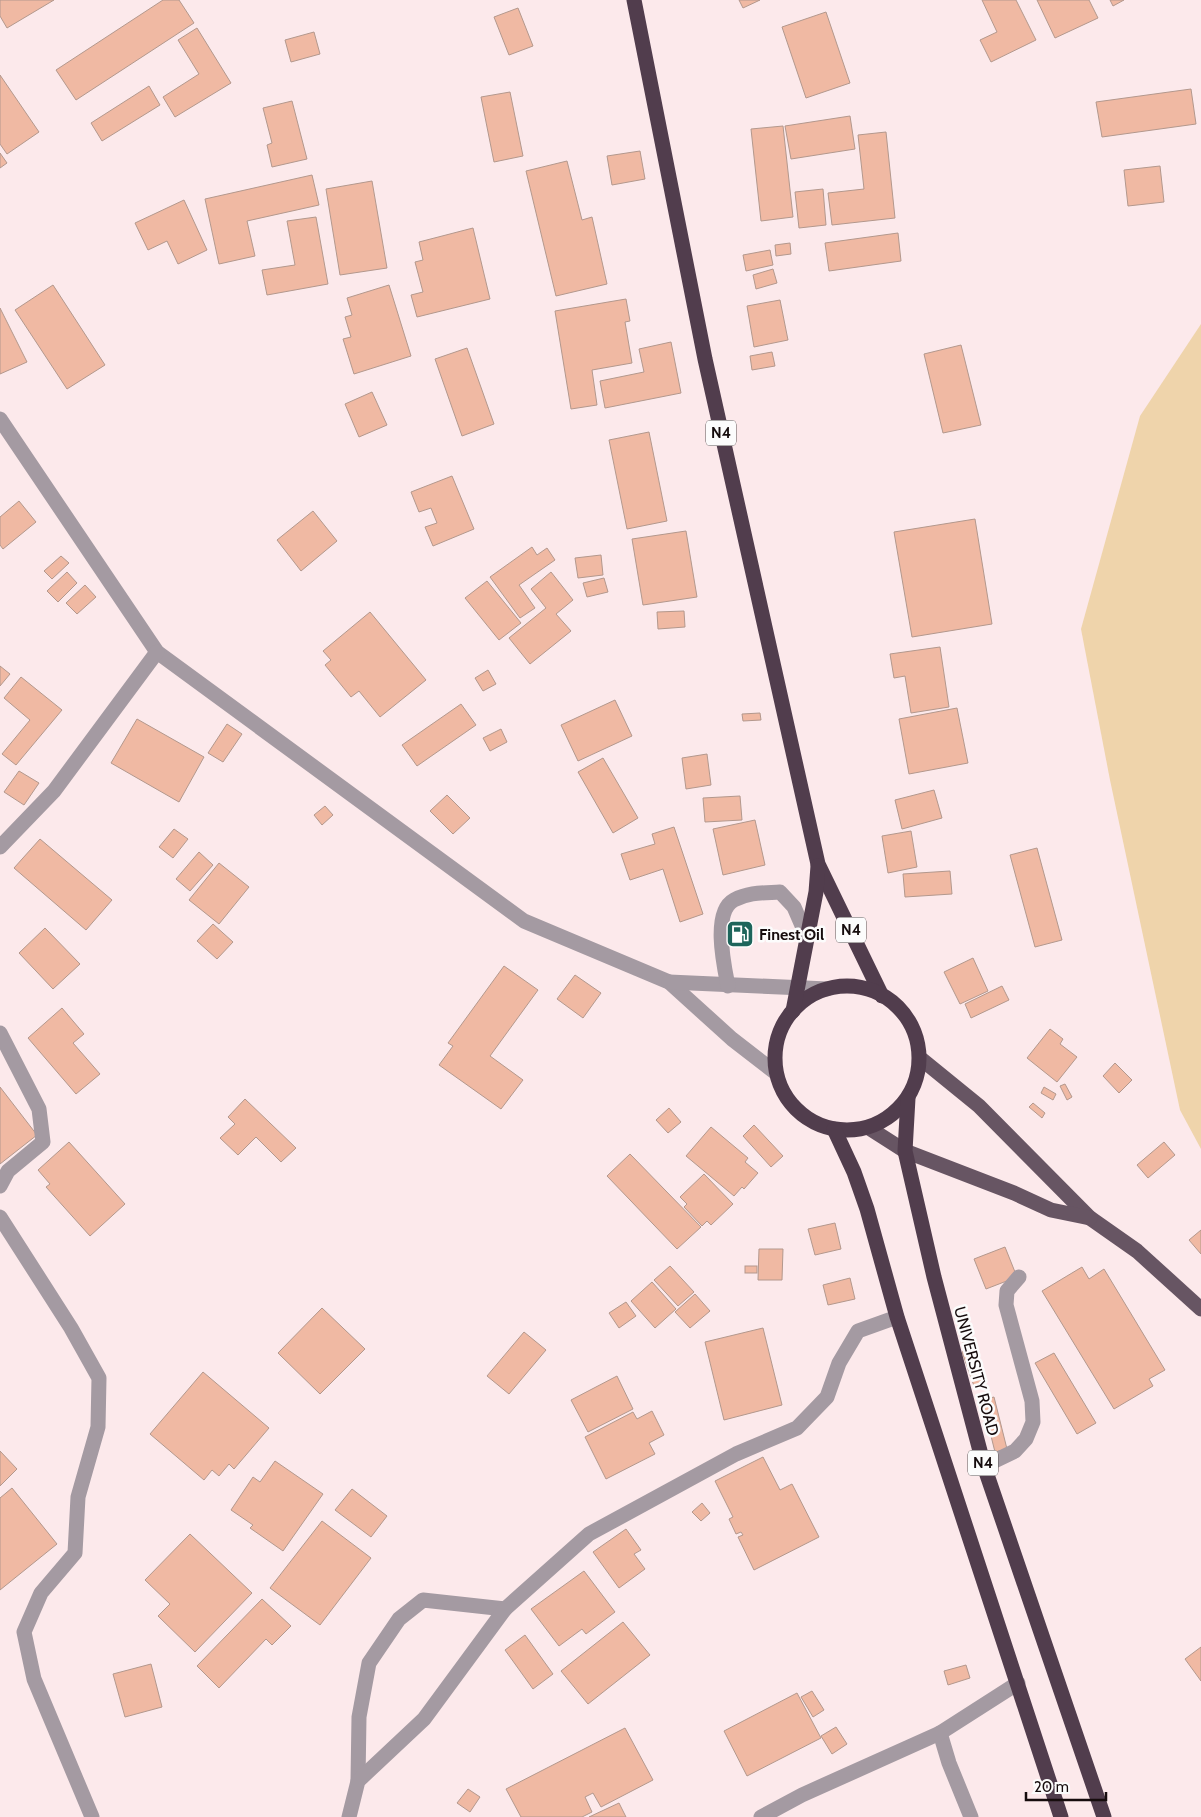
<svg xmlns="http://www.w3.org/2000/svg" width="1201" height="1817" viewBox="0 0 1201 1817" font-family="Cabin,sans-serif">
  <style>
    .green { fill: #efd4ab }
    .building { fill: #f0b9a3; stroke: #b3988d }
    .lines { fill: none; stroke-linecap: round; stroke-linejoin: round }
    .minor { stroke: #a49aa2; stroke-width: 15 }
    .major { stroke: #675563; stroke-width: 15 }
    .highway { stroke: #513d4d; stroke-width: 15 }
    .labels { text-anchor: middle; stroke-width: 5; stroke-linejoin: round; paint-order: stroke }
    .shield { fill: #fcfcfc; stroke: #5b5455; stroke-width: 1 }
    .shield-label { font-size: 15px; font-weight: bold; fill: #160c0d }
    .poi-label { font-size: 16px; font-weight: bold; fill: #160c0d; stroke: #fcfcfc; text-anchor: start }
    .street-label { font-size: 16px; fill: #160c0d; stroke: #fcfcfc }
  </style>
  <rect width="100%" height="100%" fill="#fce9eb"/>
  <polygon class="green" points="1201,324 1201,1149 1180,1110 1110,780 1081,629 1140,416"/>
  <g class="building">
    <polygon points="0,0 54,0 7,28 0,16"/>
    <polygon points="163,0 179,0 194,23 76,100 56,70"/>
    <polygon points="739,0 760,0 743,8"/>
    <polygon points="982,0 1016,0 1036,40 991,62 980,40 997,32"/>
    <polygon points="1037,0 1089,0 1098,18 1055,38"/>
    <polygon points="1110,0 1124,0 1113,6"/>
    <polygon points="518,8 533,46 509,55 494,17"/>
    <polygon points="826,12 850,83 806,98 782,27"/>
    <polygon points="197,28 231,83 175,117 163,97 199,74 178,40"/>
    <polygon points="314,32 320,54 291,62 285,40"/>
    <polygon points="0,75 39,132 7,154 0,144"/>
    <polygon points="149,86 160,105 102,141 91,123"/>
    <polygon points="1191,89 1196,124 1102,137 1096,102"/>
    <polygon points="510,92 523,156 494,162 481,97"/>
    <polygon points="292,101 307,159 272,167 267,145 272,143 263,108"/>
    <polygon points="850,116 855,149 791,159 785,126"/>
    <polygon points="783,126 793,217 761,221 751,129"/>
    <polygon points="886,132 895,218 832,225 828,193 864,189 858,135"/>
    <polygon points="640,151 645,179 612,185 607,156"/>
    <polygon points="0,153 7,163 0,168"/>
    <polygon points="567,161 582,220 592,217 607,284 556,296 526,171"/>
    <polygon points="1160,166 1164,202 1128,206 1124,170"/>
    <polygon points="312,175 319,205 247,221 255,256 219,264 205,199"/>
    <polygon points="372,181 387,268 340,275 326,189"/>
    <polygon points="823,189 826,225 799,228 795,192"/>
    <polygon points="184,200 207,250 178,264 167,241 148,250 135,223"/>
    <polygon points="316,217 328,284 267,295 262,270 295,265 287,221"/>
    <polygon points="473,228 490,299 417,317 411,295 423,292 415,262 423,260 419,242"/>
    <polygon points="898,233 901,261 829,271 825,243"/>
    <polygon points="790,243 791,254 776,256 775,245"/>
    <polygon points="770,250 773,265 746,271 743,255"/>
    <polygon points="773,269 777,283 756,289 753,275"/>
    <polygon points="53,285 105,365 67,389 15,310"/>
    <polygon points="389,285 411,356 354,374 343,339 351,337 345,317 352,315 347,298"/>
    <polygon points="626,299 630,321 625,322 632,363 592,370 597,405 571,409 555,311"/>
    <polygon points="780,300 788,340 754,347 747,306"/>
    <polygon points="0,308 27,362 0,374"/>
    <polygon points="671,342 681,393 605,408 600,381 644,372 639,349"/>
    <polygon points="961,345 981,425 943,433 924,354"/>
    <polygon points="467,348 494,424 462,436 435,359"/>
    <polygon points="772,352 775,366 752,370 750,356"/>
    <polygon points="372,392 387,425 359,437 345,404"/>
    <polygon points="649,432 667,521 627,529 609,440"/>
    <polygon points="452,476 474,529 433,546 425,527 437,523 431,508 419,512 411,492"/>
    <polygon points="19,501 36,522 3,549 0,545 0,517"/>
    <polygon points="313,511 337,541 301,571 277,540"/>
    <polygon points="975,519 992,624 912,637 894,532"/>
    <polygon points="686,531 697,597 643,605 632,539"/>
    <polygon points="532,547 537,555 547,548 555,560 519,585 535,608 520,618 490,577"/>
    <polygon points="601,555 603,575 578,578 575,558"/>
    <polygon points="61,556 69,563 52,579 44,571"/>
    <polygon points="67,572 77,583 58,602 47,591"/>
    <polygon points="551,572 573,600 556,614 571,631 530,664 509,638 546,608 531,589"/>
    <polygon points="604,578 608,592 587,597 583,583"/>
    <polygon points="487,581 521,623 499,640 465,598"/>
    <polygon points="85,585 96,597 77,614 66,603"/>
    <polygon points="684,611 685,627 658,629 657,612"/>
    <polygon points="370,612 426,680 380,717 359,691 351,697 325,665 331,660 323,651"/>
    <polygon points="940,647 949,707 911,713 905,676 894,678 890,654"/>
    <polygon points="0,666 10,674 0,686"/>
    <polygon points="488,670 496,684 483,691 475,678"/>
    <polygon points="21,677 62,710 16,765 2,754 30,720 4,698"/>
    <polygon points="615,700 632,736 578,761 561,725"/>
    <polygon points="461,704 476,725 417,766 402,745"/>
    <polygon points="957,708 968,763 909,774 899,719"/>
    <polygon points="760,713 761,720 743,721 742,714"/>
    <polygon points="137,719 204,757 179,802 111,763"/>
    <polygon points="227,724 242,734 223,762 208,753"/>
    <polygon points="501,729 507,742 490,751 483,738"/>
    <polygon points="707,754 711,785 686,789 682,758"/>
    <polygon points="603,758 638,818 613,833 578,772"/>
    <polygon points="19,771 39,783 24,805 4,792"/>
    <polygon points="934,790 942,818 902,829 895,800"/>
    <polygon points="447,795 470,818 453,834 430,811"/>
    <polygon points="740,796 742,820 705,822 703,798"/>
    <polygon points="325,806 333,815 322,825 314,815"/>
    <polygon points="755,820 765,865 723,875 713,829"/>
    <polygon points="674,827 703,914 680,922 663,869 630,880 621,854 655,844 652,834"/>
    <polygon points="174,829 188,839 173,858 159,847"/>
    <polygon points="911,831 917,867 888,873 882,836"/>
    <polygon points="40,839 112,900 86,930 14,868"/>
    <polygon points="1037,848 1062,940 1035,947 1010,855"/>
    <polygon points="199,852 213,865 190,891 176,879"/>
    <polygon points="219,863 249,887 219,924 189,900"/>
    <polygon points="950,871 952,894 905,897 903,874"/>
    <polygon points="213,924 233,942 217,959 197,941"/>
    <polygon points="45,928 80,964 53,989 19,953"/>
    <polygon points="973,958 988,991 960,1004 944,972"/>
    <polygon points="504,966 538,990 490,1056 523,1080 501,1109 439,1065 453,1046 448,1043"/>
    <polygon points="575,975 601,993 583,1018 557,999"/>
    <polygon points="1002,986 1009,1000 971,1018 965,1004"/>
    <polygon points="62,1008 84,1034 73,1043 100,1074 76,1094 28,1038"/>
    <polygon points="1050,1029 1063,1039 1060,1044 1077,1057 1057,1082 1027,1058"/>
    <polygon points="1115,1063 1132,1080 1119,1093 1103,1076"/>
    <polygon points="1065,1084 1072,1097 1067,1100 1060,1086"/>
    <polygon points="0,1087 37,1135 0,1164"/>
    <polygon points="1044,1087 1056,1094 1053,1100 1041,1093"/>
    <polygon points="245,1099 296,1148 281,1162 256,1137 238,1155 220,1138 235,1124 228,1117"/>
    <polygon points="1033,1103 1045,1113 1042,1118 1029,1107"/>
    <polygon points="669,1108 681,1122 668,1133 656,1120"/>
    <polygon points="754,1125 783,1156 771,1167 743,1136"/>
    <polygon points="711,1127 748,1158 745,1162 758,1173 744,1189 742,1187 734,1196 686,1156"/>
    <polygon points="69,1142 125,1204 90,1236 46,1187 50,1184 38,1170"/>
    <polygon points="1164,1142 1175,1155 1148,1178 1137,1165"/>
    <polygon points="630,1154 701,1227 677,1249 607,1176"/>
    <polygon points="704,1174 733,1204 711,1225 707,1221 702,1226 684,1207 687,1204 680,1197"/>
    <polygon points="835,1223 841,1249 815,1255 808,1229"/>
    <polygon points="1201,1230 1201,1254 1189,1240"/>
    <polygon points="1005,1247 1017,1277 986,1289 974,1259"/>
    <polygon points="759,1249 783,1249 782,1280 758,1280"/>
    <polygon points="670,1266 694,1292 678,1306 654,1280"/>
    <rect x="745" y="1266" width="12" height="7"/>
    <polygon points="1082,1267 1089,1279 1104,1269 1165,1370 1149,1379 1153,1386 1114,1409 1042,1291"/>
    <polygon points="850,1278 855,1299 828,1305 823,1285"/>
    <polygon points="652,1282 676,1309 655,1328 631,1301"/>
    <polygon points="695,1294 710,1311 690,1328 675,1312"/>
    <polygon points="626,1302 636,1316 619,1328 609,1313"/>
    <polygon points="322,1308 365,1349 320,1394 278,1353"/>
    <polygon points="763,1328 782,1405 724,1420 705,1342"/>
    <polygon points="524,1332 546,1350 509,1394 487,1376"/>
    <rect x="963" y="1337" width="9" height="8"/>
    <polygon points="973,1349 984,1383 974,1386 962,1352"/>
    <polygon points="1054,1353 1096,1423 1077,1434 1035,1363"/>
    <polygon points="203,1372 269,1428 234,1469 229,1464 219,1476 212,1470 204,1480 150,1434"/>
    <polygon points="617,1376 633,1409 588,1432 571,1400"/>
    <polygon points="994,1397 1007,1449 995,1452 982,1400"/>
    <polygon points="652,1411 664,1435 649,1443 655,1454 606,1479 585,1437 633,1412 637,1419"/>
    <polygon points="0,1451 17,1469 0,1486"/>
    <polygon points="763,1457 780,1490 792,1484 819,1537 754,1570 738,1537 743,1535 741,1532 736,1534 729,1519 733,1517 715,1481"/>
    <polygon points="275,1461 323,1494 283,1551 250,1528 253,1525 231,1510 253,1477 260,1482"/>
    <polygon points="12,1488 57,1544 0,1590 0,1498"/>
    <polygon points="352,1489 387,1516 371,1537 335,1510"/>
    <polygon points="702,1503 710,1513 701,1521 692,1512"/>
    <polygon points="322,1521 371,1558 320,1625 270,1588"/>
    <polygon points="626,1529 641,1550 634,1554 645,1569 619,1588 593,1552"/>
    <polygon points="190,1534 252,1593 195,1652 158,1616 170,1604 145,1580"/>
    <polygon points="584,1571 615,1612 586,1634 582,1629 559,1646 531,1609"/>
    <polygon points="262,1599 291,1626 272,1645 266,1639 219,1688 197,1666"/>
    <polygon points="623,1622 650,1655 588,1704 561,1671"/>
    <polygon points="525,1635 553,1674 533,1689 505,1650"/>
    <polygon points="1201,1647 1201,1681 1185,1659"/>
    <polygon points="151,1664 162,1707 125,1717 113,1674"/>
    <polygon points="966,1665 970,1678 948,1685 944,1671"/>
    <polygon points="812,1691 824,1710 813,1717 801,1697"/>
    <polygon points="797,1693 821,1738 747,1776 724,1731"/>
    <polygon points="836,1727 847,1744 832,1754 821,1736"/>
    <polygon points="625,1728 653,1780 601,1807 593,1793 585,1797 592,1812 582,1817 521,1817 506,1789"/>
    <polygon points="468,1789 480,1797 470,1812 457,1803"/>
    <polygon points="619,1803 626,1817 589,1817"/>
  </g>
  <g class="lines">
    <g class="minor">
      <polyline points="0,419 157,652 524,921 669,982 732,1039 776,1073"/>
      <polyline points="0,847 54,791 157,652"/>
      <polyline points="669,982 827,989"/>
      <path d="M728,986C724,966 712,912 734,900C749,892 764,893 780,892L794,907L807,937"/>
      <polyline points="0,1033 39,1109 43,1142 8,1171 0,1186"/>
      <polyline points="0,1217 71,1328 99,1378 98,1427 78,1497 75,1553 41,1593 24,1632 34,1679 92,1817"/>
      <polyline points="984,1466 1015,1451 1026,1439 1033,1422 1032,1401 1006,1305 1007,1291 1019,1277"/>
      <polyline points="940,1733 949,1763 971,1817"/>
      <polyline points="358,1781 359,1717 369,1663 399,1619 423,1600 505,1609"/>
      <polyline points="349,1817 358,1781 424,1719 505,1609 589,1534 736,1454 797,1428 827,1397 839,1363 858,1331 897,1317"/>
      <polyline points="761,1817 802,1795 940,1733 1018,1683"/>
    </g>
    <g class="major">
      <polyline points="920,1058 979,1106 1090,1218 1137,1251 1201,1309"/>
      <polyline points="869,1128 905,1151 1014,1193 1051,1210 1090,1218"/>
    </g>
    <g class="highway">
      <polyline points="634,0 705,359 818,864 882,996"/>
      <circle cx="847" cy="1058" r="72"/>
      <polyline points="793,1011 816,892 818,866"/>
      <polyline points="908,1098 905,1151 934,1277 984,1466 1104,1817"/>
      <polyline points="834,1129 854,1172 867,1209 897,1317 1061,1817"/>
    </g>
  </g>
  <defs>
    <g id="fuel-square" transform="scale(1.4375)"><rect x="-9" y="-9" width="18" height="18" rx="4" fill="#1d655b" stroke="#fcfcfc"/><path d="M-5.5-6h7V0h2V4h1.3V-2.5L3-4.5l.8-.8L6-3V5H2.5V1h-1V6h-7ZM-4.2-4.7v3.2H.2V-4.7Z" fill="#fff"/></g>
  </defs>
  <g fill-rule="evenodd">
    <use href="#fuel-square" x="740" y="934"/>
  </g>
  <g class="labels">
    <g class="shield">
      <rect x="706" y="420.5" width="30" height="25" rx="4"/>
      <rect x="836" y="917.5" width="30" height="25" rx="4"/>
      <rect x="968" y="1450.5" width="30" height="25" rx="4"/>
    </g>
    <g class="shield-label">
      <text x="721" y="438">N4</text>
      <text x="851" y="935">N4</text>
      <text x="983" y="1468">N4</text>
    </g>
    <g class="poi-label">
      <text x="759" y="940">Finest Oil</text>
    </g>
    <g class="street-label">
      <text transform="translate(977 1371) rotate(75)" y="6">UNIVERSITY ROAD</text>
    </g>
  </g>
  <path d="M1026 1792v8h80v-8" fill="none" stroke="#160c0d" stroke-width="2.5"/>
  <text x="1034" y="1792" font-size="15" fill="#160c0d" stroke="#fcfcfc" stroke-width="4" paint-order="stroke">20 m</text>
</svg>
